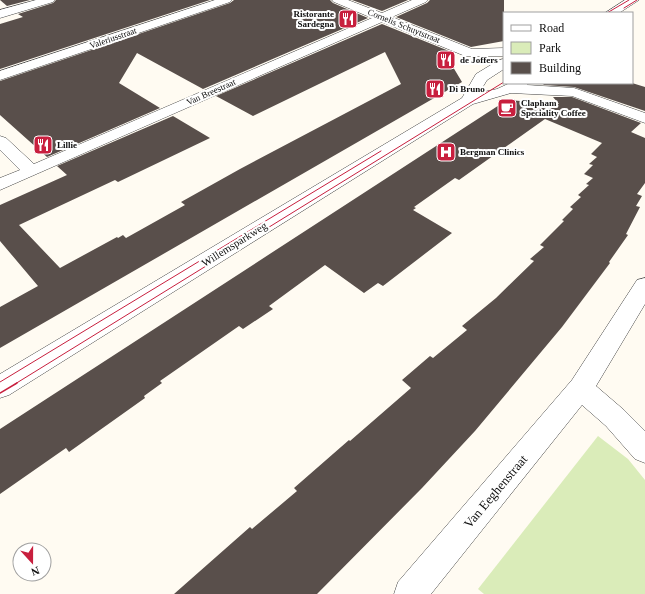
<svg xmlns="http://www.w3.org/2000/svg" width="645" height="594" viewBox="0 0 645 594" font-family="'Times New Roman',serif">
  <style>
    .green { fill: #daecb9 }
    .building { fill: #594f4b }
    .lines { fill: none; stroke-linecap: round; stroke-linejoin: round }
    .minor-casing { stroke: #434343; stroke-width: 1 }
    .minor { fill: #fff; fill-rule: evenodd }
    .tram-far1 { stroke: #c81f3e; stroke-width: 1 }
    .tram { stroke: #c81f3e; stroke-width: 1.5 }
    .labels { text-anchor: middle; stroke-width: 4; stroke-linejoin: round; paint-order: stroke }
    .far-poi-label { font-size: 9px; font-weight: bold; fill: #101010; stroke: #fff; text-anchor: start }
    .far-street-label { font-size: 9px; fill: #101010; stroke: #fff }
    .street-label { font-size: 11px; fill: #101010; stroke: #fff }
    .near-street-label { font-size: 13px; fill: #101010; stroke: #fff }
  </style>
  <rect width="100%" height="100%" fill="#fffbf2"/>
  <polygon class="green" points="598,436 628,459 645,480 645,594 484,594 478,589"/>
  <g class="building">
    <polygon points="0,0 30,0 7,6"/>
    <polygon points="56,0 210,0 0,69 0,24 23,17 18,14 53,3"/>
    <polygon points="234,0 330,0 333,3 368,18 203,89 137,53 119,83 160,108 47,157 0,115 0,81 230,3"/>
    <polygon points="352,0 408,0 382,11"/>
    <polygon points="430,0 504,0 504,41 471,47 396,17 427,3"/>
    <polygon points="382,24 449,51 444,52 462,82 0,348 0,307 38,286 0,241 0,205 67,175 57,166 173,116 210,138 118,182 115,180 19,225 60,268 117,237 118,238 123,235 126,238 185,205 181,202 240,169 401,84 385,52 253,116 216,96"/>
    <polygon points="542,83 632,83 645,87 645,111 574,87 544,85"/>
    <polygon points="553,97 572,97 641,123 631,132 645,138 645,183 637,194 642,196 636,206 640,207 626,234 628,235 609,262 610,263 562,327 475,431 422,488 317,594 174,594 250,527 252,529 297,491 294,488 349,440 350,441 411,388 402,380 430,356 433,358 467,330 462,326 496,298 534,261 530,259 544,247 540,245 564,221 562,220 573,209 570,207 581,197 578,195 589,185 586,184 593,178 584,174 593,165 589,164 597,157 591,154 602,143 545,119 459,180 455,178 414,207 416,208 413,210 452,233 383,286 378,283 364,293 325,265 269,306 273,309 243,329 239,326 160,381 162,383 144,396 145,398 69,452 66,448 0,494 0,429 507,100 559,104"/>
  </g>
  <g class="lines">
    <g class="minor-casing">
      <g id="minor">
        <polygon points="36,0 55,0 53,2 0,18 0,10"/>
        <polygon points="215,0 232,0 230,2 0,80 0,71"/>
        <polygon points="332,0 348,0 382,13 412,0 428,0 426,2 392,17 472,49 504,48 504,56 465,56 382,22 0,190 0,178 20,170 0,150 0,136 6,138 34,164 372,18 334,2"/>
        <polygon points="625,0 639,0 619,13 605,13"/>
        <polygon points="504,59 504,69 487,80 479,93 497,89 510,83 529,83 527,85 574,88 645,113 645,123 572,96 511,93 473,104 9,395 0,398 0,374 462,98 476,74 499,60"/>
        <polygon points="645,278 645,304 596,386 624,410 645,431 645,463 635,459 606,426 582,405 431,594 394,594 398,582 572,380 637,280"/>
      </g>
    </g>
    <use href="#minor" class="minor"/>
    <g class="tram-far1">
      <polyline points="624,8 637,0"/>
      <polyline points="607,13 629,0"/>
      <polyline points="0,382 381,151"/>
      <polyline points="15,384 504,82"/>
    </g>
    <polyline class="tram" points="0,393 17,383"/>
  </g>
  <defs>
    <g id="restaurant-square" transform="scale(1)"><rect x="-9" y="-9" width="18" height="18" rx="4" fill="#c81f3e" stroke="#fff"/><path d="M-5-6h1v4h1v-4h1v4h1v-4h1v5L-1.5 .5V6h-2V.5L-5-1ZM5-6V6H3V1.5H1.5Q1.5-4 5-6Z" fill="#fff"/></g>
    <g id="cafe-square" transform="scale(1)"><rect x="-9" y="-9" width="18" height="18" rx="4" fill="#c81f3e" stroke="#fff"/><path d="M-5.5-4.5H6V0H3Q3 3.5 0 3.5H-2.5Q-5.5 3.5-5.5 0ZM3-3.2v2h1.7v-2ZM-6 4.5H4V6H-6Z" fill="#fff"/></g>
    <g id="hospital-square" transform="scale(1)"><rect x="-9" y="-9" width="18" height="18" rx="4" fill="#c81f3e" stroke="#fff"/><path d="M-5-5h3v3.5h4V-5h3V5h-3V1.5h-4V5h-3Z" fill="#fff"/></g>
  </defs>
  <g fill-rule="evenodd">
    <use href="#restaurant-square" x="348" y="19"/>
    <use href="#restaurant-square" x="446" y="60"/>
    <use href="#restaurant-square" x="435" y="89"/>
    <use href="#cafe-square" x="507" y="108"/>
    <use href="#restaurant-square" x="43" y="145"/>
    <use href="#hospital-square" x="446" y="152"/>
  </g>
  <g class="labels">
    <g class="far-poi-label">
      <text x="334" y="17" text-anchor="end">Ristorante<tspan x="334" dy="10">Sardegna</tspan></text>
      <text x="460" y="63">de Joffers</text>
      <text x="449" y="92">Di Bruno</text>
      <text x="521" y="106">Clapham<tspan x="521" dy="10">Speciality Coffee</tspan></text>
      <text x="57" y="148">Lillie</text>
      <text x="460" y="155">Bergman Clinics</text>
    </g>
    <g class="far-street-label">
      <text transform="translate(404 26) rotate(22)" y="3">Cornelis Schuytstraat</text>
      <text transform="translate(113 38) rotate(-19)" y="3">Valeriusstraat</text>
      <text transform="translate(211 92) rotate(-24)" y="3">Van Breestraat</text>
    </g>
    <g class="street-label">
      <text transform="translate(234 244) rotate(-32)" y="4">Willemsparkweg</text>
    </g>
    <g class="near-street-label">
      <text transform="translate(495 491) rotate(-50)" y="5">Van Eeghenstraat</text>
    </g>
  </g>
  <rect x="503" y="12" width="130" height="72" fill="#ffffff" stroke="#9f9f9f"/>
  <rect x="511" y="25" width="20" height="6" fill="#ffffff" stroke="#9f9f9f"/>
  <text x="539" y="32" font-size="12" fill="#101010">Road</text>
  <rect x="511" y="42" width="20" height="12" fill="#daecb9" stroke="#9f9f9f"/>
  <text x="539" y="52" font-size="12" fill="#101010">Park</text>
  <rect x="511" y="62" width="20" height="12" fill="#594f4b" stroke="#9f9f9f"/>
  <text x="539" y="72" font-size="12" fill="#101010">Building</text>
  <g transform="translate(32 562) rotate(159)"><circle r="19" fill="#ffffff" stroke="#9f9f9f"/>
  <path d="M0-3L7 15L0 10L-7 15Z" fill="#c81f3e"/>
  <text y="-6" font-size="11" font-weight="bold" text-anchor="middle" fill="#101010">N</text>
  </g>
</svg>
